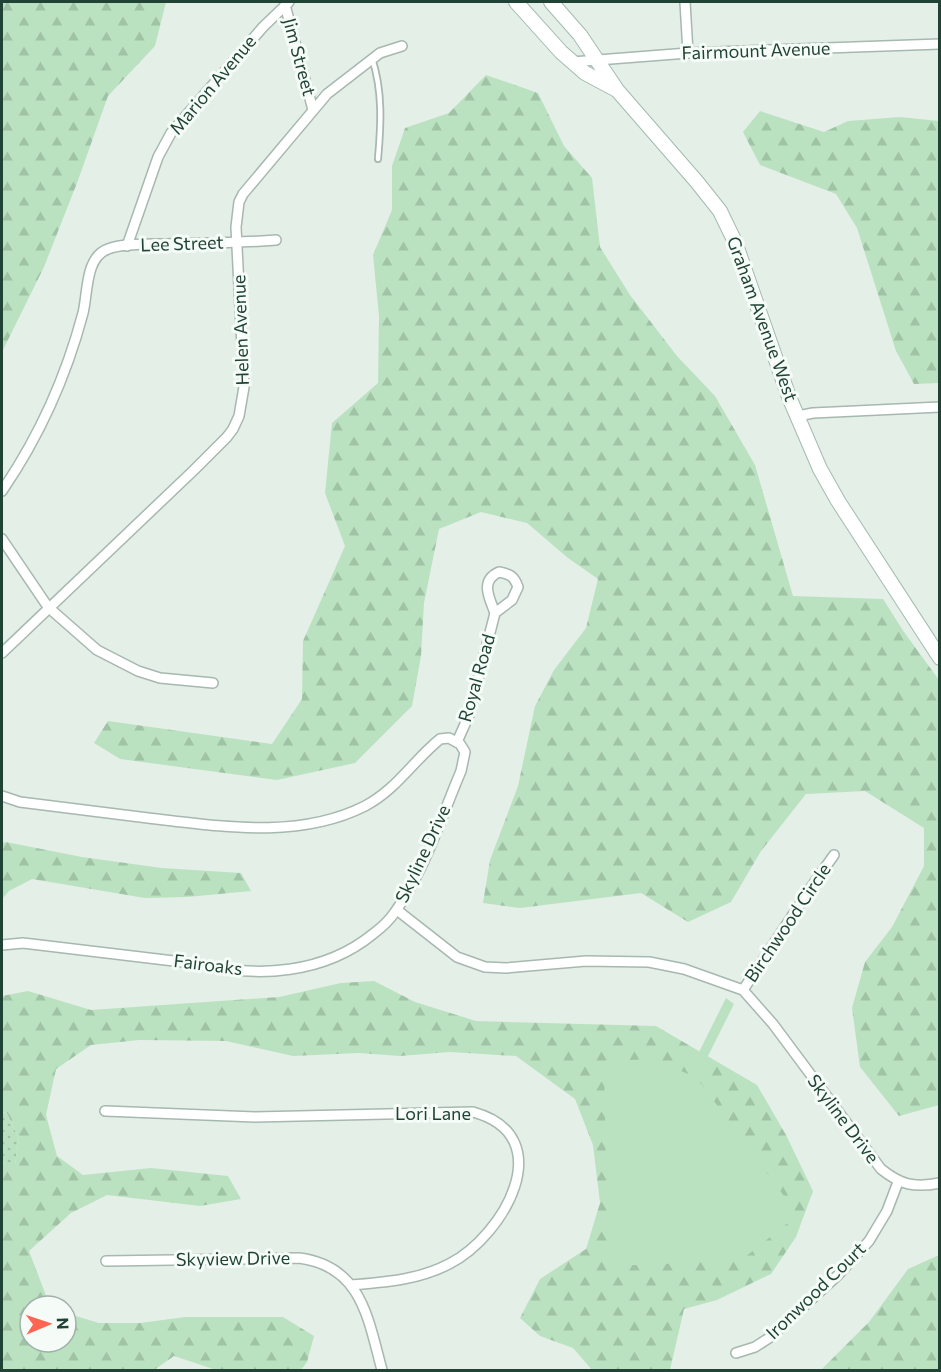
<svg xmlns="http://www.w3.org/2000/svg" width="941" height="1372" viewBox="0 0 941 1372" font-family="Commissioner,sans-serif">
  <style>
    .grass { fill: url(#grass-dots) }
    .forest { fill: url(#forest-firs) }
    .park { fill: #bbe2c0 }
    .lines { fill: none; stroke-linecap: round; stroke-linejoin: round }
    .lane-casing { stroke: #a6b8af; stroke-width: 8 }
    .street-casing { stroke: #a6b8af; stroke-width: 12 }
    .secondary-casing { stroke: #a1bcaf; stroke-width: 16 }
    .lane { stroke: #fff; stroke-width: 4.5 }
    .street { stroke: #fff; stroke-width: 9 }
    .secondary { stroke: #fff; stroke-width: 14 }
    .labels { text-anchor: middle; stroke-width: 6; stroke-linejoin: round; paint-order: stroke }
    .street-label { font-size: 18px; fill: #214335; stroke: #f5fbf7 }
  </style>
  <defs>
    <pattern id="grass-dots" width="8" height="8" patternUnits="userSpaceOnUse" patternTransform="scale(1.5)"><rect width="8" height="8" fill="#bbe2c0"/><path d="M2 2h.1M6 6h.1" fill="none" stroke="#a0c3a6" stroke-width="1.8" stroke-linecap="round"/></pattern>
    <pattern id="forest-firs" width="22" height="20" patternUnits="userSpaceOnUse" patternTransform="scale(1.5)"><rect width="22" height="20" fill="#bbe2c0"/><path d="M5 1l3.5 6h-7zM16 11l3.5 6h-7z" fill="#a0c3a6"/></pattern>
  </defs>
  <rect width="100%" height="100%" fill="#e4efe8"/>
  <polygon class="grass" points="2,1112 7,1113 19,1139 15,1165 2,1162"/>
  <g class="forest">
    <polygon points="2,2 166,2 155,46 108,96 77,183 44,267 2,352"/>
    <polygon points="486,75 538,93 564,146 592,178 600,247 630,295 677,356 715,396 755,465 793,596 883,599 904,632 939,680 939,1105 899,1116 860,1067 852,1008 865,962 892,927 924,866 924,828 865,791 806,794 761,851 731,902 688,922 641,893 520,908 483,903 490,860 518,786 535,706 554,670 586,628 598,579 568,558 527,523 481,512 439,529 424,603 421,656 412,706 355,763 277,780 120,759 94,743 108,721 272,744 302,699 303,641 345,546 325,493 332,423 378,383 379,316 373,255 392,210 392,166 405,128 449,113"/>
    <polygon points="760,111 824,132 848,121 900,117 939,121 939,383 914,384 896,351 857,228 836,194 760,165 743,132"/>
    <polygon points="6,842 82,857 162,868 241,873 251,891 187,897 145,898 32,879 9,891 2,899 2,843"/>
    <polygon points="374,981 415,1002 476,1021 656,1026 757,1085 786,1135 813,1191 796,1237 771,1274 717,1300 684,1309 670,1370 592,1370 573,1348 540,1336 520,1318 540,1279 586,1249 600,1203 593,1145 575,1099 516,1056 450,1052 400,1056 359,1053 293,1056 226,1041 139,1040 91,1045 56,1069 46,1115 57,1156 83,1175 151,1168 228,1176 241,1199 200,1206 107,1195 71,1213 29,1251 50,1306 30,1306 30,1342 66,1342 66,1313 99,1323 140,1323 185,1317 283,1317 314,1336 307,1362 301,1370 216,1370 174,1356 154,1370 2,1370 2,1162 15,1164 19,1139 7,1113 2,1112 2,996 28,991 91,1010 279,997 341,983"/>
    <polygon points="939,1255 939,1370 821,1370 869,1322 908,1269"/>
  </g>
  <polygon class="park" points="726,998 734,1004 697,1078 798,1215 740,1261 608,1266 604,1061 654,1059 688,1074"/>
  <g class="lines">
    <g class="lane-casing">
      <path id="lane" d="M372,58C383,92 381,125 378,159"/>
    </g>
    <g class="street-casing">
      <g id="street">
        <polyline points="685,2 688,53"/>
        <polyline points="285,5 313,110"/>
        <polyline points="572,62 688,53 940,44"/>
        <polyline points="127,246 158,157 171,133 263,27 289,2"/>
        <polyline points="798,416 813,413 940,407"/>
        <path d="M2,491C39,437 66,377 83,313C88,293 85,257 108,249C122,243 150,244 167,244C203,243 239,243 276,240"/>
        <polyline points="2,539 48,607 97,650 138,671 160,678 213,683"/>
        <path d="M499,572C510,574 514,576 518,587L512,600L495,613C490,599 479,581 499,572Z"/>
        <polyline points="2,653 194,470 227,437 233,429 239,416 244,387 236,227 239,202 243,194 327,94 380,53 402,46"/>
        <polyline points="457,742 469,715 495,613"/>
        <path d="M2,796L20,802C63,807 105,813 148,818C219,826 298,840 365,806C397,789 413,761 440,739L449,738L460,744L465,752L461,771C441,818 425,870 395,912C389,921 381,928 373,934C324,974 258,978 199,964L23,943L2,945"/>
        <path d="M397,910L457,957L485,967L506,968L586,961L649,962L684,969L743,990L773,1024L881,1169C901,1185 914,1188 940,1183"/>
        <polyline points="743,990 814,883 834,855"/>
        <path d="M105,1111L255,1117L473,1112C561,1136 504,1236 449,1264C418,1280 386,1282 352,1285"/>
        <path d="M106,1261L299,1258C362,1266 368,1319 382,1370"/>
        <polyline points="736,1353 755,1347 769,1338 838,1275 869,1241 887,1211 898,1182"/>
      </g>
    </g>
    <g class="secondary-casing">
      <g id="secondary">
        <polyline points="516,2 561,52 585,73 615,89"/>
        <polyline points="551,2 580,35 617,90 697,182 720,211 735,242 789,397 820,469 838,501 940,658"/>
      </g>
    </g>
    <use href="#lane" class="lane"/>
    <use href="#street" class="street"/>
    <use href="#secondary" class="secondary"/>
  </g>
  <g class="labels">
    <g class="street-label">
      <text transform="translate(756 51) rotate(-2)" y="6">Fairmount Avenue</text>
      <text transform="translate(299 57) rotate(75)" y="6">Jim Street</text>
      <text transform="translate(213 85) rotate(-50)" y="6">Marion Avenue</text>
      <text transform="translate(182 244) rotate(-2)" y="6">Lee Street</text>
      <text transform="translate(762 319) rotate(70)" y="6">Graham Avenue West</text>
      <text transform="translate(241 330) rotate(-92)" y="6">Helen Avenue</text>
      <text transform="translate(477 678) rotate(-74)" y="6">Royal Road</text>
      <text transform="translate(423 854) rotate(-65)" y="6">Skyline Drive</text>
      <text transform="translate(788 923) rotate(-56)" y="6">Birchwood Circle</text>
      <text transform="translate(208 965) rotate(7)" y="6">Fairoaks</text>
      <text x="433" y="1120">Lori Lane</text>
      <text transform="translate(843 1119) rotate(53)" y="6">Skyline Drive</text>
      <text transform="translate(233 1259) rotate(-1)" y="6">Skyview Drive</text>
      <text transform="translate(816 1291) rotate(-44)" y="6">Ironwood Court</text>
    </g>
  </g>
  <rect width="941" height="1372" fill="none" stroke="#214335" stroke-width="6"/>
  <g transform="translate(48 1324) rotate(88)"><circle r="28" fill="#f5fbf7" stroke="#a0b1a9" stroke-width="1.5"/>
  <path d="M0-4.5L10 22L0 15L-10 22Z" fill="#ff6552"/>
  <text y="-9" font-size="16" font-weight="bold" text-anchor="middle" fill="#214335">N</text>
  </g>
</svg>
